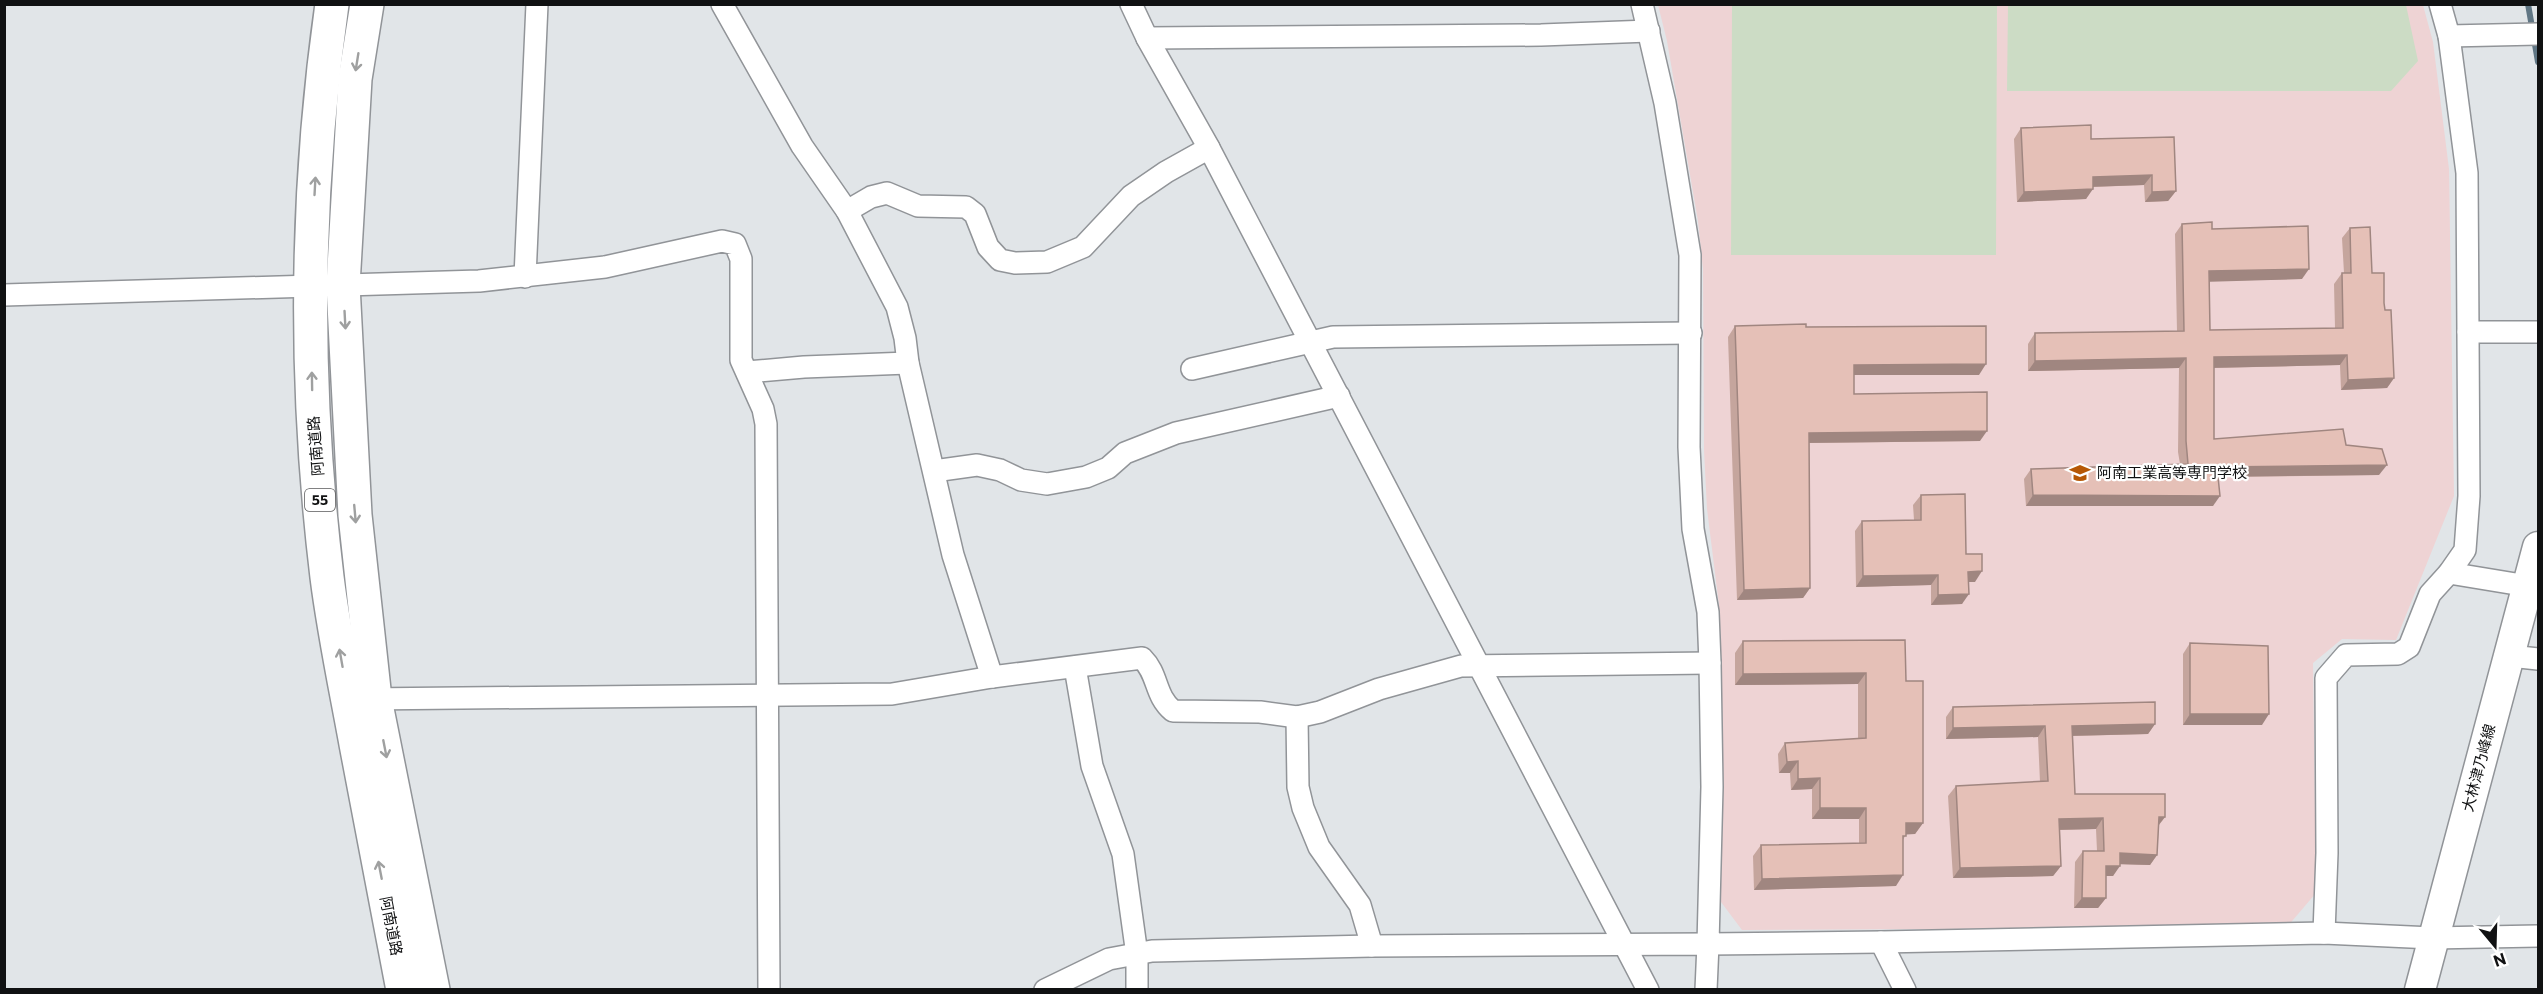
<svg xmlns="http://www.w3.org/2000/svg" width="2543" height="994" viewBox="0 0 2543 994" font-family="Commissioner,'Noto Sans JP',sans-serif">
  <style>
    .education { fill: #eed3d4 }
    .green { fill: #ccdcc5 }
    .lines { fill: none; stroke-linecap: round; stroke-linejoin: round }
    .stream { stroke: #607684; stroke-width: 6 }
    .minor-casing { stroke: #919498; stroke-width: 24 }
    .secondary-casing { stroke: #919498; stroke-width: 33 }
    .trunk-casing { stroke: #919498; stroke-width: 36 }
    .minor { stroke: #fff; stroke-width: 21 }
    .secondary { stroke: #fff; stroke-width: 30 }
    .trunk { stroke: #fff; stroke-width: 33 }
    .wall { fill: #c5a59d }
    .shaded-wall { fill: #a08680 }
    .building { fill: #e5c0b7; stroke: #a08680; stroke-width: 1.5 }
    .oneway { stroke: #9fa0a0 }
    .labels { text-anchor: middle; stroke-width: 4.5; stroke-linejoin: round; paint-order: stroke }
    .shield { fill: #fff; stroke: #585859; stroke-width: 1.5 }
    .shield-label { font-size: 14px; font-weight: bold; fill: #101112 }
    .street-label { font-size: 15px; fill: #101112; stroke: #fff }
    .poi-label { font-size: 15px; fill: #101112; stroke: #fff; text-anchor: start }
  </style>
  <rect width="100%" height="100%" fill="#e1e5e8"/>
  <polygon class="education" points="1658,5 2423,5 2433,42 2449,169 2454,496 2396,640 2342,639 2313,663 2316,893 2287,927 1742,930 1718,898 1719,605 1707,509 1704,450 1703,269 1698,221 1667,41"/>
  <g class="green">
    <polygon points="1732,5 1997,5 1996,255 1731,255"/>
    <polygon points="2008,5 2406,5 2418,61 2391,91 2007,91"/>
  </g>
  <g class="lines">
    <polyline class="stream" points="2528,4 2538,62"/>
    <g class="minor-casing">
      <g id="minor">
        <polyline points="722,4 802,146 847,211 897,307 905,338 908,363 953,555 992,677"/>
        <polyline points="1131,4 1147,38 1209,148 1648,990"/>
        <polyline points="1642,4 1665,103 1690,255 1689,447 1693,529 1708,612 1710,663 1712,787 1708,944 1881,942 2324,933 2432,938 2538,936"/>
        <polyline points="2449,36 2538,34"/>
        <polyline points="1147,38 1541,35 1649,31"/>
        <polyline points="847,211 871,197 887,193 918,206 966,207 975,214 988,247 1000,260 1015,263 1047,262 1083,247 1131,196 1166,172 1209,148"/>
        <polyline points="525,277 537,4"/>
        <polyline points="4,295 479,281 605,267 722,241 735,244 741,259 741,360 763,409 766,424 769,990"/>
        <polyline points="2468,332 2538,332"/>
        <polyline points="1192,369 1333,337 1691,333"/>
        <polyline points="747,372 804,367 908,363"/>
        <polyline points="934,471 977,465 1000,470 1021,480 1047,484 1086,477 1108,468 1125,453 1176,433 1339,396"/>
        <polyline points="2449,573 2528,586"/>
        <polyline points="2510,656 2538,659"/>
        <polyline points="1075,667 1092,766 1123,854 1137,955 1137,990"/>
        <path d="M364,699L892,694L992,677L1142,658C1159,675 1154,695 1173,711L1260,712L1297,717L1320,712L1379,689L1461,666L1710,663"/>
        <polyline points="1297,717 1298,787 1303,808 1319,847 1360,905 1372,946"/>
        <polyline points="2324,933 2327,853 2326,678 2346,655 2398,654 2409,647 2430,594 2449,573 2465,550 2469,496 2467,173 2449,36 2440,4"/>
        <polyline points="1881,942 1905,990"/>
        <polyline points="1045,990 1109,959 1152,951 1372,946 1708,944 1706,990"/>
      </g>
    </g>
    <g class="secondary-casing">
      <polyline id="secondary" points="2420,990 2538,547"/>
    </g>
    <g class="trunk-casing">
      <g id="trunk">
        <path d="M332,4C305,194 304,387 327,577C334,633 346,689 356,744C372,826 388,908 403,990"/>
        <polyline points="367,4 355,79 343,285 355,515 375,699 433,990"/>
      </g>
    </g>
    <use href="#minor" class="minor"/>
    <use href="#secondary" class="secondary"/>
    <use href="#trunk" class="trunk"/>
  </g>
  <g class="wall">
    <polygon points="2021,128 2091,139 2174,137 2176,191 2168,201 2145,202 2144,185 2093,187 2086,199 2017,202 2014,139"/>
    <polygon points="2182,224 2212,229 2302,279 2210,281 2210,330 2335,328 2334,284 2342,273 2344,273 2342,238 2350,228 2372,273 2384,303 2394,378 2387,388 2341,390 2340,365 2214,368 2214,439 2346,445 2379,475 2218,477 2213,506 2026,506 2024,479 2031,469 2180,464 2178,452 2179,368 2028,371 2028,344 2035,333 2177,331 2175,234"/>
    <polygon points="1735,326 1806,327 1979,375 1854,375 1854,394 1980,441 1809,443 1810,588 1803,598 1737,600 1728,337"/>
    <polygon points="1921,495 1966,554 1975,582 1969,582 1962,604 1931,605 1931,585 1856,587 1855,531 1862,521 1914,520 1913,505"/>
    <polygon points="1743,641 1906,681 1923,823 1915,834 1906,834 1903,840 1896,886 1754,890 1753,856 1761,845 1859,843 1859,819 1812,819 1812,789 1791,790 1790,773 1779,773 1778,754 1785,743 1858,739 1858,684 1735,685 1735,653"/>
    <polygon points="2190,643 2262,725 2183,725 2183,654"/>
    <polygon points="1953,707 2155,724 2148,734 2073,736 2075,794 2165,817 2159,825 2157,855 2150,865 2120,864 2113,876 2106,876 2106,898 2098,908 2074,908 2075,862 2083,851 2097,851 2096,829 2060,830 2061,866 2053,876 1953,878 1948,796 1956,786 2040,782 2038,737 1946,739 1946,717"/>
  </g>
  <g class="shaded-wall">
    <polygon points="2152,175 2144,185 2086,187 2093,177"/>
    <polygon points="2093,189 2086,199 2017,202 2024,192"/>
    <polygon points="2176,191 2168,201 2145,202 2152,192"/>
    <polygon points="2309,269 2302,279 2202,282 2209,271"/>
    <polygon points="2347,355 2340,365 2206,368 2214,357"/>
    <polygon points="2186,358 2179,368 2028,371 2035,361"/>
    <polygon points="1986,364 1979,375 1847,375 1854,365"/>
    <polygon points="2394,378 2387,388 2341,390 2348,380"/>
    <polygon points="1987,431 1980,441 1801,443 1809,433"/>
    <polygon points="2387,465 2379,475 2210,477 2217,467"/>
    <polygon points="2033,495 2220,496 2213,506 2026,506"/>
    <polygon points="1982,571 1975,582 1961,582 1968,572"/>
    <polygon points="1938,575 1931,585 1856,587 1863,576"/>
    <polygon points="1810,588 1803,598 1737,600 1744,590"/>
    <polygon points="1969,594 1962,604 1931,605 1938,595"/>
    <polygon points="1866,673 1858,684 1735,685 1743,674"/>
    <polygon points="2190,714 2269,714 2262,725 2183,725"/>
    <polygon points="2155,724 2148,734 2065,736 2072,726"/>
    <polygon points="2045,726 2038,737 1946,739 1953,728"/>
    <polygon points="1798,761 1790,773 1779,773 1787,762"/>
    <polygon points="1820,778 1812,789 1791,790 1798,779"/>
    <polygon points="1820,808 1866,808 1859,819 1812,819"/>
    <polygon points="2159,817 2165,817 2157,827"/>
    <polygon points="2103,818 2096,829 2052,830 2059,819"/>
    <polygon points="1906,823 1923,823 1915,834 1898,835"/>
    <polygon points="2120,853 2157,855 2150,865 2113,864"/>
    <polygon points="2061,866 2053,876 1953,878 1960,868"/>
    <polygon points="2106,866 2120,866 2113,876 2099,876"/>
    <polygon points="1903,875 1896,886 1754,890 1762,879"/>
    <polygon points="2082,898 2106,898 2098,908 2074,908"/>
  </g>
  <g class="building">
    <polygon points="2091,125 2091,139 2174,137 2176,191 2152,192 2152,175 2093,177 2093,189 2024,192 2021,128"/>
    <polygon points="2212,222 2212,229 2308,226 2309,269 2209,271 2210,330 2343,328 2342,273 2351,273 2350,228 2370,227 2372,273 2384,273 2384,303 2385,310 2391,310 2394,378 2348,380 2347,355 2214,357 2214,439 2343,429 2346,445 2382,449 2387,465 2217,467 2220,496 2033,495 2031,469 2188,464 2186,441 2186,358 2035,361 2035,333 2184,331 2182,224"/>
    <polygon points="1806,324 1806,327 1986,326 1986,364 1854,365 1854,394 1987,392 1987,431 1809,433 1810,588 1744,590 1735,326"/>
    <polygon points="1965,494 1966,554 1982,554 1982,571 1968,572 1969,594 1938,595 1938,575 1863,576 1862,521 1921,520 1921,495"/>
    <polygon points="1905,640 1906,681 1923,681 1923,823 1906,823 1906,836 1903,836 1903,875 1762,879 1761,845 1866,843 1866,808 1820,808 1820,778 1798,779 1798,761 1787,762 1785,743 1866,738 1866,673 1743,674 1743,641"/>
    <polygon points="2190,643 2268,646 2269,714 2190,714"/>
    <polygon points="2155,702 2155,724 2072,726 2075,794 2165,794 2165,817 2159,817 2157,855 2120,853 2120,866 2106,866 2106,898 2082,898 2083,851 2104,851 2103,818 2059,819 2061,866 1960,868 1956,786 2048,781 2045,726 1953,728 1953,707"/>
  </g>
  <defs><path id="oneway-shaft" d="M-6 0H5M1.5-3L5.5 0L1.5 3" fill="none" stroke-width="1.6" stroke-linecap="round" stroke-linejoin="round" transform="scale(1.5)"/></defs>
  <g class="oneway">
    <use href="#oneway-shaft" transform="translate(357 62) rotate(99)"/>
    <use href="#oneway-shaft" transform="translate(315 186) rotate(-87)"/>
    <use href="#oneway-shaft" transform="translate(345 320) rotate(87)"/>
    <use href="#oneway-shaft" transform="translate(312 381) rotate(-91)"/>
    <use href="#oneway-shaft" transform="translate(355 514) rotate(85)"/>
    <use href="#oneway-shaft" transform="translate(341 658) rotate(-100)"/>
    <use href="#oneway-shaft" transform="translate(385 749) rotate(79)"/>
    <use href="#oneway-shaft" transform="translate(380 870) rotate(-101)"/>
  </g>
  <defs>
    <g id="university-bare" transform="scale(1.62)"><path d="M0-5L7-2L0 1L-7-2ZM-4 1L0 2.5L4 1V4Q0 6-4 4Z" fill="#b65806" stroke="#fff" stroke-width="2.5" paint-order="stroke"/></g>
  </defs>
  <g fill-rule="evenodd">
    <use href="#university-bare" x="2080" y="473"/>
  </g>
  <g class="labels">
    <rect class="shield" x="305" y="489" width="30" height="22" rx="4.5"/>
    <g class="shield-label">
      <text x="320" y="505">55</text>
    </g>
    <g class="street-label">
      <text transform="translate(316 446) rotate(-95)" y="5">阿南道路</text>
      <text transform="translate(2479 768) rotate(-75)" y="5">大林津乃峰線</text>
      <text transform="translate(391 926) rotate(79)" y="5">阿南道路</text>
    </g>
    <g class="poi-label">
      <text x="2097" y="478">阿南工業高等専門学校</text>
    </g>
  </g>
  <rect width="2543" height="994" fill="none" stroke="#101112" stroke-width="12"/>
  <g transform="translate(2495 946) rotate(161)" stroke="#ffffff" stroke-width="4.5" paint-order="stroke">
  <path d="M0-4.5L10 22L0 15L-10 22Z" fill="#101112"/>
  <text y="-9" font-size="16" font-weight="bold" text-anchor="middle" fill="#101112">N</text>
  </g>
</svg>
